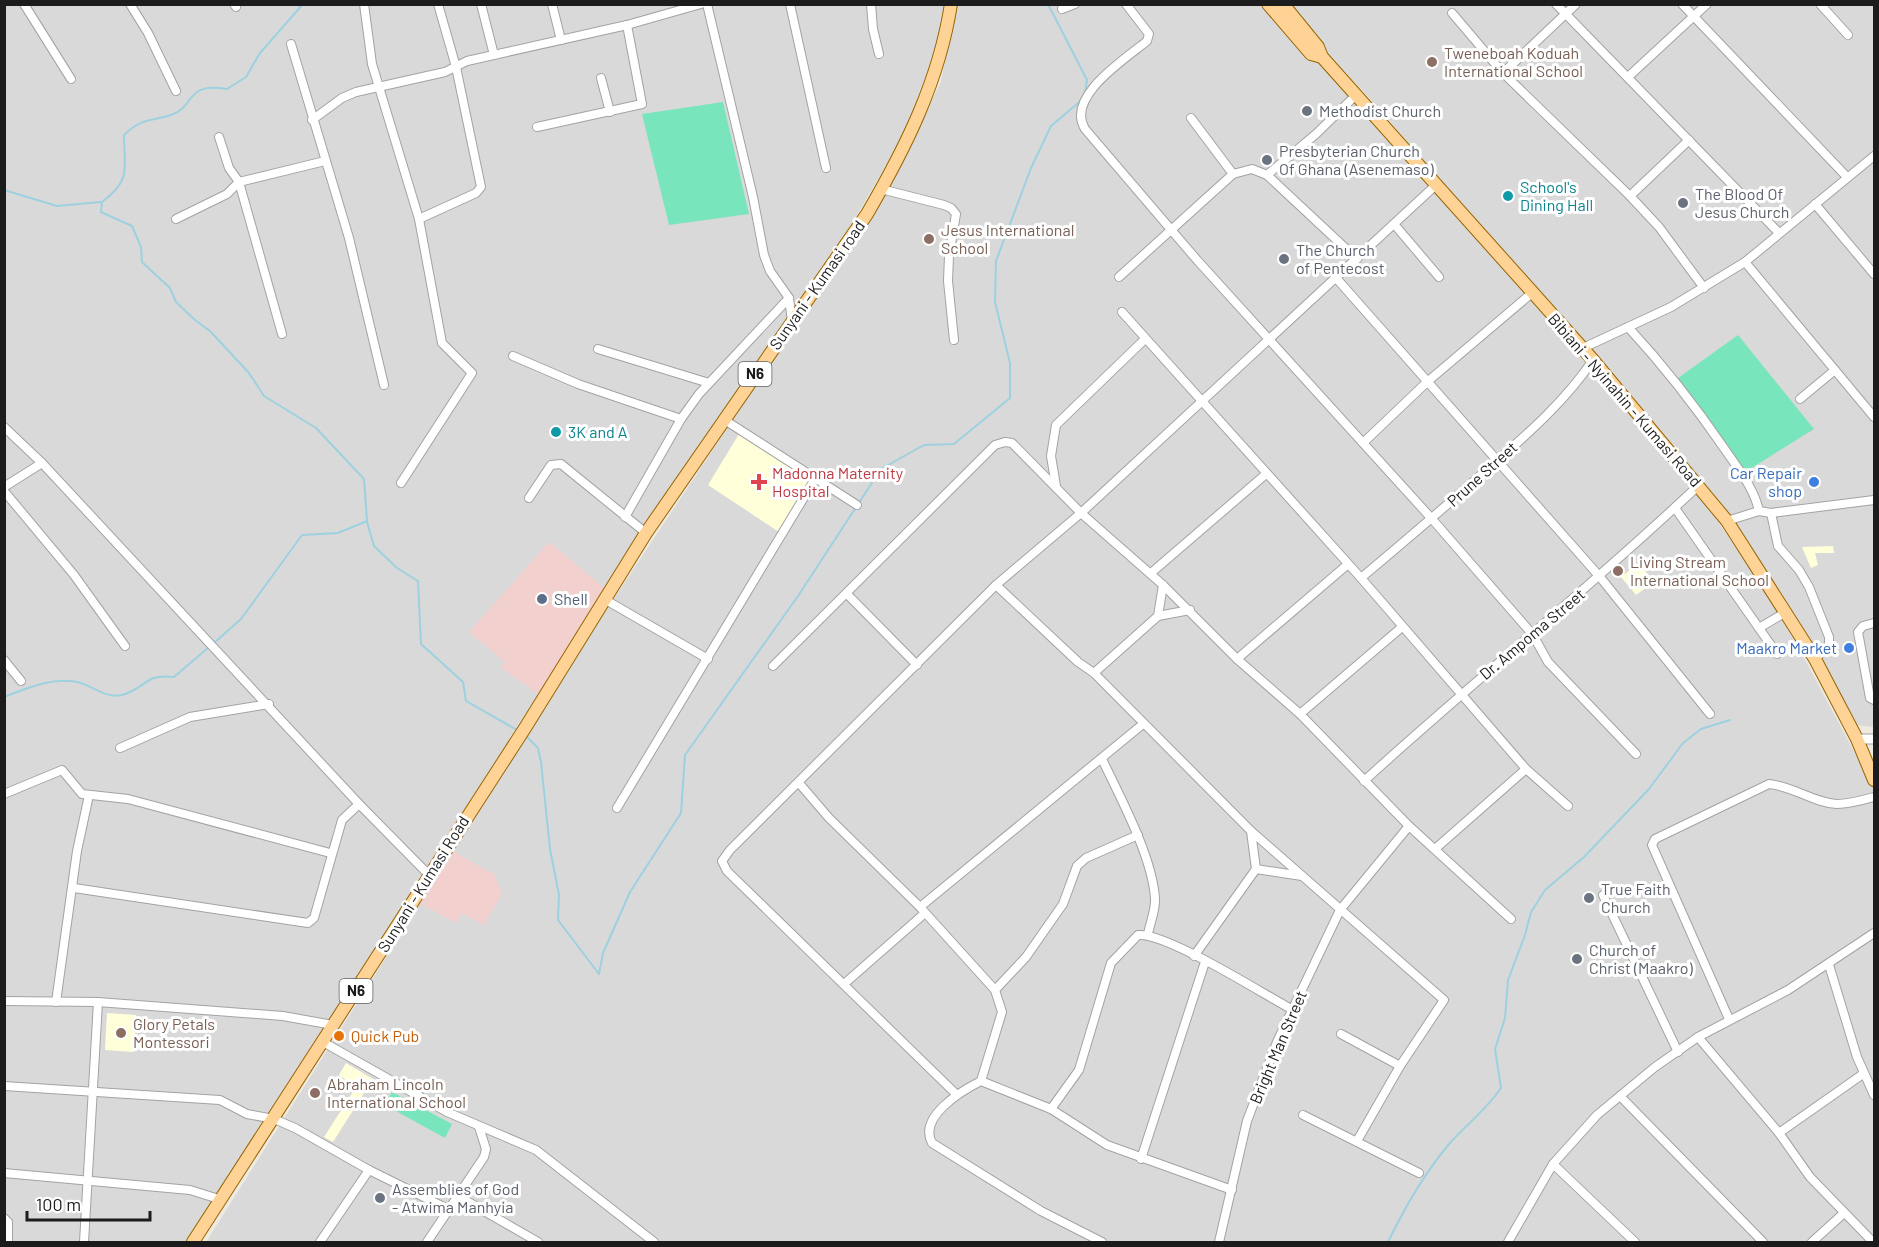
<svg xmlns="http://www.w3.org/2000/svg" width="1879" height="1247" viewBox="0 0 1879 1247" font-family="Barlow,sans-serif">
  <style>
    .residential { fill: #dad9d9 }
    .commercial { fill: #f1d0ce }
    .education { fill: #ffffda }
    .pitch { fill: #78e5bc }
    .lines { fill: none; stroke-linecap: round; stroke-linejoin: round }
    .stream { stroke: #9dd1e0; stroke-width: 2 }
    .minor-casing { stroke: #a3a3a3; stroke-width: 10 }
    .tertiary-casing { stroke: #a3a3a3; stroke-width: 11 }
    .primary-casing { stroke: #956500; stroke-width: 14 }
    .minor { stroke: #fff; stroke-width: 8 }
    .tertiary { stroke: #fff; stroke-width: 9 }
    .primary { stroke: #ffd296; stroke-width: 12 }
    .education-dot { fill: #8d6e63; stroke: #fff; stroke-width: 2 }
    .worship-dot { fill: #6b7280; stroke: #fff; stroke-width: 2 }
    .culture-dot { fill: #0f9aa8; stroke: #fff; stroke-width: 2 }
    .health-dot { fill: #e0444e; stroke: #fff; stroke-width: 2 }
    .shop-dot { fill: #3f7fe0; stroke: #fff; stroke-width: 2 }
    .service-dot { fill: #5c6f8a; stroke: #fff; stroke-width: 2 }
    .food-dot { fill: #e8710a; stroke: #fff; stroke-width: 2 }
    .labels { text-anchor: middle; stroke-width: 6; stroke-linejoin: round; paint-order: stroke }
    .shield { fill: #fff; stroke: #606060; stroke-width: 1.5 }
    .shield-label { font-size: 15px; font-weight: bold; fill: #1c1c1c }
    .education-label { font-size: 16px; fill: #785e54; stroke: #fff; text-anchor: start }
    .worship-label { font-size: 16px; fill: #5b616d; stroke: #fff; text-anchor: start }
    .culture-label { font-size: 16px; fill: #0d838f; stroke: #fff; text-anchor: start }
    .street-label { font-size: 16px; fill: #1c1c1c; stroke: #fff }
    .health-label { font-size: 16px; fill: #be3a42; stroke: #fff; text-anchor: start }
    .shop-label { font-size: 16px; fill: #366cbe; stroke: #fff; text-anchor: end }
    .service-label { font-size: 16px; fill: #4e5e75; stroke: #fff; text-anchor: start }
    .food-label { font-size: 16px; fill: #c56008; stroke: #fff; text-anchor: start }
  </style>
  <rect width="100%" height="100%" fill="#efeae1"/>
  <g class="residential">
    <polygon points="5,5 945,5 930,74 907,129 836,251 765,351 619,569 313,1044 191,1242 5,1242"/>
    <polygon points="956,5 1269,5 1640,422 1715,517 1785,622 1874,789 1874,1242 206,1242 589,636 750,394 850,250 920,126 941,81"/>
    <polygon points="1283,5 1874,5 1874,727 1854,725 1807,634 1756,556 1631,394 1566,324 1371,100"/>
  </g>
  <g class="commercial">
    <polygon points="549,542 606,589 538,694 500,667 505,662 469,632"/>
    <polygon points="454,852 494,874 502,894 484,925 462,913 456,923 421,904"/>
  </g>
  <g class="education">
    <polygon points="739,434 810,479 779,532 708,485"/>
    <polygon points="1833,546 1834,553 1815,553 1818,565 1811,568 1802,547"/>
    <polygon points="1639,563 1654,582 1636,595 1621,577"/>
    <polygon points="107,1013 136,1015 134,1052 105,1050"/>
    <polygon points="346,1063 373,1079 333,1142 324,1137 356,1087 339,1075"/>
  </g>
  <g class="pitch">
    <polygon points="723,102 749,214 669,225 642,114"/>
    <polygon points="1738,335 1814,429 1742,474 1674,381"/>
    <polygon points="392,1092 452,1124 445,1138 385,1105"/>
  </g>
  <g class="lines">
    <g class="stream">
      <polyline points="1048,4 1087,80 1085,94"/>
      <polyline points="4,190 57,206 101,202"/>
      <polyline points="367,522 374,546 397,568 418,581 421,644 463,682 466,701 517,730"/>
      <path d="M214,643L241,619L302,535L338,533L367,521L364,479L316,428L264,396L249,373L210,331L195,320L176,302L170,288L142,262L141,247L132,226L101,212L102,202C132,180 124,168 124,135C143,117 150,122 171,115C196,107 184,82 227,89L246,77L260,53L303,4"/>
      <path d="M4,697C28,688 52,677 77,682C92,685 106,699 122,695C146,689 144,673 174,677L209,647"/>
      <polyline points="525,735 538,748 541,762 550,849 559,895 558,920 599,974"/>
      <polyline points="599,974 603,953 630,892 681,813 685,755 798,596 881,469 924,445 954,444 1010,398 1010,363 995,302 996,261 1031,168 1051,126 1083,99"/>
      <path d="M1388,1242C1404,1209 1426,1171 1450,1143C1467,1124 1486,1110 1501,1088L1495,1049L1505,1018L1508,980L1525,935L1531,912L1545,890L1584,857L1649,789L1683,743L1701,729L1730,720"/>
    </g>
    <g class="minor-casing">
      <g id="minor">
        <polyline points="24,4 71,79"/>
        <polyline points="130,4 148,33 176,91"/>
        <polyline points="234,4 236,7"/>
        <polyline points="364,4 372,64 419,219 442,343 472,373 401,483"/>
        <polyline points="481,4 494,55"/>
        <polyline points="552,4 561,40"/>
        <polyline points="707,4 753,197 764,255 770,271 789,298 792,321"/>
        <polyline points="790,4 826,168"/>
        <polyline points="871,4 873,29 879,54"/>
        <path d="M1126,4L1149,34L1147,41C1125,59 1065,97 1085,129L1197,260L1432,519L1533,635L1548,662L1636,754"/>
        <polyline points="1556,4 1779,233"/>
        <polyline points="1682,4 1847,177"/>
        <polyline points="1820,4 1848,35"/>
        <polyline points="1062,9 1075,4"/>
        <polyline points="1452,13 1503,73 1630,196 1659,227 1704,288"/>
        <polyline points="291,44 349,238 384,385"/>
        <polyline points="1503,73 1576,4"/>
        <polyline points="1628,77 1707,4"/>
        <polyline points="601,78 610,112"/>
        <polyline points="1191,118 1233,174"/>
        <polyline points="312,120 342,98 356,92 445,72 467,61 627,25 701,4"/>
        <polyline points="537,127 642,104 627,25"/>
        <polyline points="219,137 229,168 239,182 282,334"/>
        <polyline points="1267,175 1316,134 1356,95"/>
        <polyline points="881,189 944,205 951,208 956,214 949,256 948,281 954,340"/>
        <polyline points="1630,196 1689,140"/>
        <polyline points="1815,204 1874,274"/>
        <polyline points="176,219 227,194 239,182 325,161"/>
        <polyline points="419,219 476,193 481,187 456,67 438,4"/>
        <polyline points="1394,224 1439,277"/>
        <polyline points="1745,262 1874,417"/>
        <polyline points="1119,277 1233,174 1252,169 1267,175 1357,259"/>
        <polyline points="1337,279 1600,577 1710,714"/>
        <polyline points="1122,312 1361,578 1526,769 1568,806"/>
        <path d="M1628,327C1664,366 1696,407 1726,451C1739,470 1754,488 1759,511"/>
        <polyline points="1583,348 1671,307 1745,262 1874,156"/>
        <polyline points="598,349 709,383"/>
        <polyline points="513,356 578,384 681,419"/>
        <polyline points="1800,399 1835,370"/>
        <polyline points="723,419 857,505"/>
        <polyline points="4,427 42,463 359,804 429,875"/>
        <polyline points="1363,443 1427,382 1532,293"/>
        <polyline points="1056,486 1051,456 1056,425 1145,339"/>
        <polyline points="4,487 42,463"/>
        <polyline points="4,491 74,575 125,646"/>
        <polyline points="529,498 551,465 561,464 646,533"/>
        <polyline points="1675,508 1777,654"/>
        <polyline points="1771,513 1778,546 1799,570 1809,587 1829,637 1829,645 1815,659"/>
        <polyline points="625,517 681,419 699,394 789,298"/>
        <polyline points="1727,521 1759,511 1771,513 1874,500"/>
        <polyline points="1151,573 1266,474"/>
        <path d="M1361,578C1405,541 1449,504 1492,465C1529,433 1566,400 1593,360"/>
        <polyline points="996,585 1078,662 1094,673 1251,831 1444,1000 1400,1066 1357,1141"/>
        <polyline points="847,594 917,665"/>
        <polyline points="604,599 708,659"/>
        <polyline points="1158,616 1163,585"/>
        <polyline points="1874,623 1863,626 1858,632 1870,698 1874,700"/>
        <polyline points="1759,628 1786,612"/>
        <polyline points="1237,659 1347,565"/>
        <polyline points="4,660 21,681"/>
        <polyline points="773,666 995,445 1005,442 1012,443 1081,513 1163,585 1237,659 1300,714 1409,826 1511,919"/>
        <polyline points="1094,673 1158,616 1190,610"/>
        <polyline points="1300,714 1402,627"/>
        <polyline points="120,748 190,717 269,704"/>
        <path d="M1102,759C1120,797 1152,856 1155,898C1156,909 1150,923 1148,934"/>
        <path d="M1364,781C1474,681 1590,588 1699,485"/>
        <polyline points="799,783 829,818 920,907 995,990 1002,1012 981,1081"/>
        <polyline points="4,794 62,770 82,794 128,799 330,853"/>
        <polyline points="617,808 815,479"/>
        <polyline points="1435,849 1526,769"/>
        <polyline points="1256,869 1302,876"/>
        <polyline points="74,888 308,923 314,918 342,820 359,804"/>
        <polyline points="1603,895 1678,1052"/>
        <polyline points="920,907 1143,724"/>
        <polyline points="1194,956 1256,869 1251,831"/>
        <polyline points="1829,965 1857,1057 1874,1095"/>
        <polyline points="844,984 925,913"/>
        <polyline points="995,990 1026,957 1063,904 1077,866 1086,858 1138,835"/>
        <polyline points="4,1001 98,1002 283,1016 333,1025"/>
        <polyline points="56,1002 77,851 89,795"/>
        <path d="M1729,1019L1652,845L1655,839L1769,784C1793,786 1814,803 1837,804C1849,804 1863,800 1874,797"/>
        <polyline points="1341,1034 1400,1066"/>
        <polyline points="1698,1037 1779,1133 1810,1177 1873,1242"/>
        <polyline points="323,1042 447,1112 536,1150 654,1242"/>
        <polyline points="4,1086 220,1100 247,1114 274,1119 295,1128 369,1170 448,1209"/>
        <polyline points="955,1093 727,871 722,861 730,850 996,585 1081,513 1437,184"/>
        <polyline points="1620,1096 1763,1242"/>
        <path d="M1051,1109L1079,1070L1111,963L1138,935C1166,932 1263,994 1293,1010"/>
        <polyline points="1303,1115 1419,1173"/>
        <polyline points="1779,1133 1863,1074"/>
        <polyline points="1141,1159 1205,962"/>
        <polyline points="1553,1164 1635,1242"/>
        <polyline points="4,1173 190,1190 222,1200"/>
        <polyline points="458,1196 538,1242"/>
        <polyline points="4,1218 8,1222 8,1242"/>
        <polyline points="84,1242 98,1002"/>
        <polyline points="320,1242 369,1170"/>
        <polyline points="427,1242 484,1157 486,1149 479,1127"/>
        <path d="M1102,1242L1041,1211L932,1143C918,1117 961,1091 981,1081L1051,1109L1107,1145L1232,1190"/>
        <polyline points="1219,1242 1247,1121 1277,1042 1340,910 1409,826"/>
        <polyline points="1508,1242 1553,1164 1597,1115 1655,1067 1698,1037 1788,990 1874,933"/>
        <polyline points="1812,1242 1844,1213"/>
      </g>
    </g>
    <g class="tertiary-casing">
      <polyline id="tertiary" points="1857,739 1874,739"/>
    </g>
    <g class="primary-casing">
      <g id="primary">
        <polyline points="1268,4 1311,54 1322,57"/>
        <polyline points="1283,4 1318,47 1322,57 1593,360 1727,521 1815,659 1857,739 1874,780"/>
        <path d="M193,1242L525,728L646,533L867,214C906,147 939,81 951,4"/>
      </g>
    </g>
    <use href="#minor" class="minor"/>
    <use href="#tertiary" class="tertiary"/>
    <use href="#primary" class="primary"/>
  </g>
  <g class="education-dot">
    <circle cx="1432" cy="62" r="6"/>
    <circle cx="929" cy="239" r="6"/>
    <circle cx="1618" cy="571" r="6"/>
    <circle cx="121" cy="1033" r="6"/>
    <circle cx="315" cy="1093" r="6"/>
  </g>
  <g class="worship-dot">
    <circle cx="1307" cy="111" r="6"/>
    <circle cx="1267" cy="160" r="6"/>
    <circle cx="1683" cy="203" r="6"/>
    <circle cx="1284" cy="259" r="6"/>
    <circle cx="1589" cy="898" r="6"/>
    <circle cx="1577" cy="959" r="6"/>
    <circle cx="380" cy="1198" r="6"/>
  </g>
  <g class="culture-dot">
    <circle cx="1508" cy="196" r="6"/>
    <circle cx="556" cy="432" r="6"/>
  </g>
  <path class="health-dot" d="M756 473h6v6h6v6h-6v6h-6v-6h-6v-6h6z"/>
  <g class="shop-dot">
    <circle cx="1814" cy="482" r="6"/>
    <circle cx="1849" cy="648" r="6"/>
  </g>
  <circle class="service-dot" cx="542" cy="599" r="6"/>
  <circle class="food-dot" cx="339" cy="1036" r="6"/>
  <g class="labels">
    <g class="shield">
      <rect x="738.5" y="362" width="33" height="24" rx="4.5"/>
      <rect x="339.5" y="979" width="33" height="24" rx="4.5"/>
    </g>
    <g class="shield-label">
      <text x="755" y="379">N6</text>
      <text x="356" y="996">N6</text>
    </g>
    <g class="education-label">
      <text x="1444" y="59">Tweneboah Koduah<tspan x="1444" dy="18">International School</tspan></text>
      <text x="941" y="236">Jesus International<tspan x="941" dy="18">School</tspan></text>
      <text x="1630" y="568">Living Stream<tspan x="1630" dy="18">International School</tspan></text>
      <text x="133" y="1030">Glory Petals<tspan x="133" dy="18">Montessori</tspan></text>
      <text x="327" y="1090">Abraham Lincoln<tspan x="327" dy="18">International School</tspan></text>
    </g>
    <g class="worship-label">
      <text x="1319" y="117">Methodist Church</text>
      <text x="1279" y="157">Presbyterian Church<tspan x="1279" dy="18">Of Ghana (Asenemaso)</tspan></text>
      <text x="1695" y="200">The Blood Of<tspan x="1695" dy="18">Jesus Church</tspan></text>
      <text x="1296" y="256">The Church<tspan x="1296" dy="18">of Pentecost</tspan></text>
      <text x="1601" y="895">True Faith<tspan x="1601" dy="18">Church</tspan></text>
      <text x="1589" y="956">Church of<tspan x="1589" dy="18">Christ (Maakro)</tspan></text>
      <text x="392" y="1195">Assemblies of God<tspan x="392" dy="18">- Atwima Manhyia</tspan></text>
    </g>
    <g class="culture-label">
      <text x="1520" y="193">School's<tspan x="1520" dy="18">Dining Hall</tspan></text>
      <text x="568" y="438">3K and A</text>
    </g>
    <g class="street-label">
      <text transform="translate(817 285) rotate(-55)" y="6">Sunyani - Kumasi road</text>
      <text transform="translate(1625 400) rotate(49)" y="6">Bibiani - Nyinahin - Kumasi Road</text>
      <text transform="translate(1482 474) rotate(-42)" y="6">Prune Street</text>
      <text transform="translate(1532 634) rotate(-40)" y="6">Dr. Ampoma Street</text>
      <text transform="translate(423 884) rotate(-58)" y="6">Sunyani - Kumasi Road</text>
      <text transform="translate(1278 1047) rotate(-67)" y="6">Bright Man Street</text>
    </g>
    <g class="health-label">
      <text x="772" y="479">Madonna Maternity<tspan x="772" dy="18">Hospital</tspan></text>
    </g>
    <g class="shop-label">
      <text x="1802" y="479">Car Repair<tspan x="1802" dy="18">shop</tspan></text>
      <text x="1837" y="654">Maakro Market</text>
    </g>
    <g class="service-label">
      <text x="554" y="605">Shell</text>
    </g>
    <g class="food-label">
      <text x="351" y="1042">Quick Pub</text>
    </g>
  </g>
  <rect width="1879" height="1247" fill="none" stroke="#1c1c1c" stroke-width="12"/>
  <path d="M27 1211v9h123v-9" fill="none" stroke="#1c1c1c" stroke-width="3"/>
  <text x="36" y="1211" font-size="18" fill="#1c1c1c" stroke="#ffffff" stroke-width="4.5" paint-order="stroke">100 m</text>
</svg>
